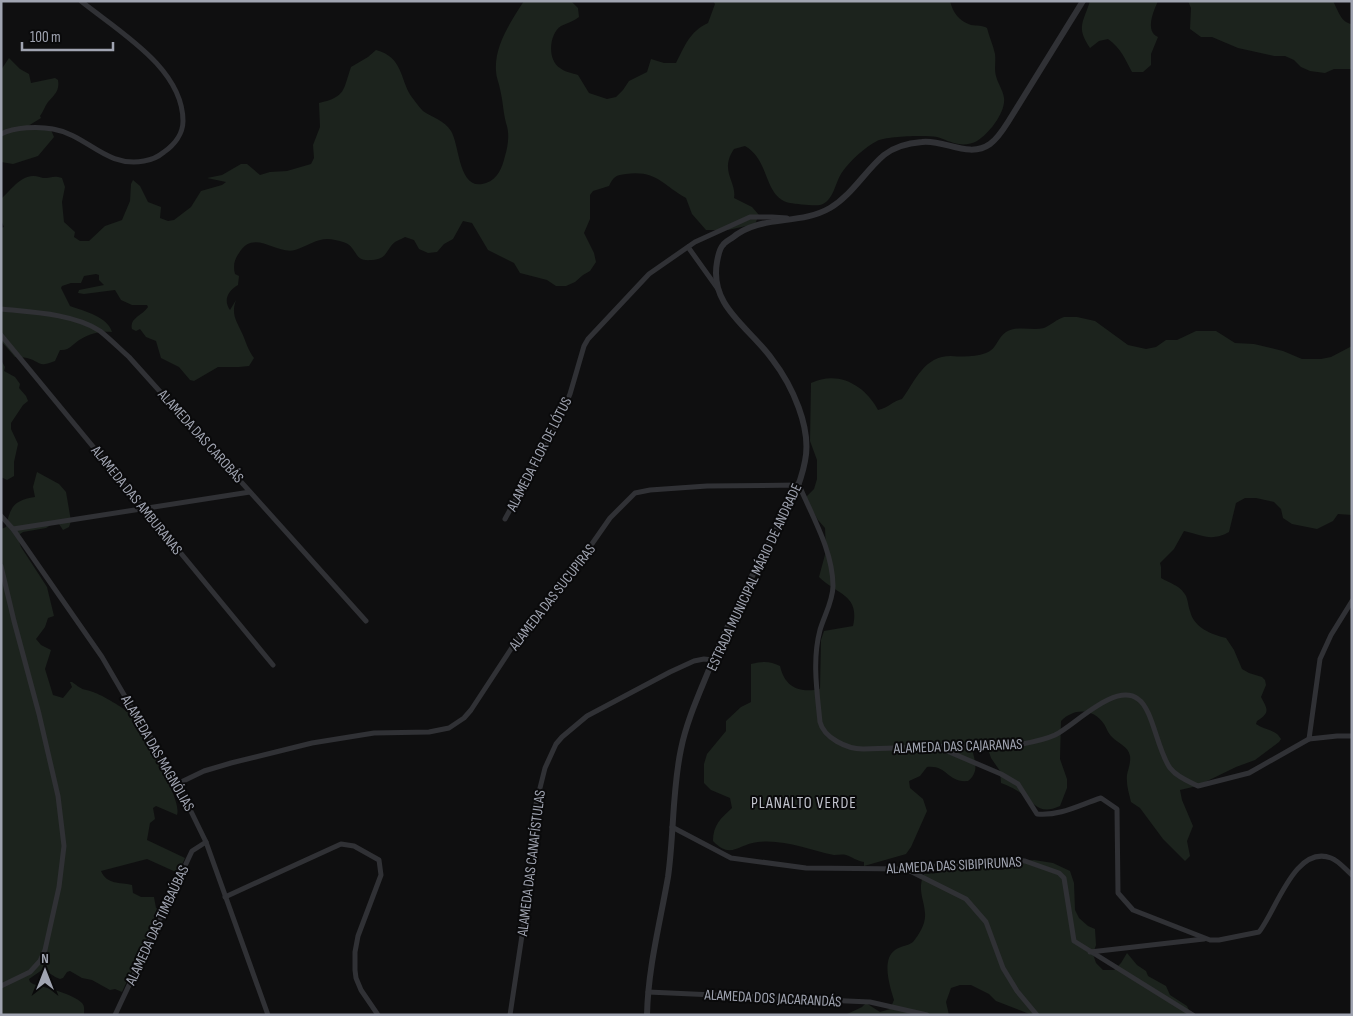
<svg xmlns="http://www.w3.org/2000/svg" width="1353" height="1016" viewBox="0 0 1353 1016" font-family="'Sofia Sans Condensed',sans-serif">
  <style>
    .green { fill: #1c231d }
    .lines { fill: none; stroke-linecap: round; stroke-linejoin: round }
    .minor { stroke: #303135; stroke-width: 5 }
    .tertiary { stroke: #303135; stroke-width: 6 }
    .labels { text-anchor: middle; stroke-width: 4; stroke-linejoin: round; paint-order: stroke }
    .street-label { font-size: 15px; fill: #a0a4b1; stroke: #0a0a0b }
    .neighbourhood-label { font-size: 16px; letter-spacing: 1px; fill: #c1c3cd; stroke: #0a0a0b }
  </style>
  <rect width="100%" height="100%" fill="#0f0f10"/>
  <g class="green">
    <path d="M524,1H571L578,8L579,17C574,21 567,23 561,26C549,34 547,60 560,68C564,72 573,73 578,75L589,93L607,99L616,97L623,90L629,81L647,72L651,59L664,63H676C685,46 689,32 708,23L715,4L713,1H950C953,13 959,21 971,25C977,26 982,25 987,28C989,36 993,45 995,54C996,61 994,69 996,76C998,84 1003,90 1004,98C1006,112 989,134 977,141C972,144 964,145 959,144C951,143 944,139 937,137C925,135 887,136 877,141C864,148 851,160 843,171C835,181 834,202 820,205C814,206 796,204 790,203C763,197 771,161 745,146L734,149C719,171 737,182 734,198L752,207L759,215L755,224L728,230H706L692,214L686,198C662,185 657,170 626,174C616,175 613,177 609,186L593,191L590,195V219L584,233L594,253L596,262L590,271L583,275L575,282L566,286H556L547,280L520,273L514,263L488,250L472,223L463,221L453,239L444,244L437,252L428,253L419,249L414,240L405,237C402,239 398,240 395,242C386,249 388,259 372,260C358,261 359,257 352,248C349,243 341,241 335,240C319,236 309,246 295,250C276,255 254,228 239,253C234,260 233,266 235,274L239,276L238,285C228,291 223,300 230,310L236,300C231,314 236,320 242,333C246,342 248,350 254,358L249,366L239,367H218L194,381L190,380L179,367L161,358L156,341L146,337L140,329L136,331L132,329C129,318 142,316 148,307L147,305H132L121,300L115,290L84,294L78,293L79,290L104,285L99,280V275L96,274L84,276L81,283H71L62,286L61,288L70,306C84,311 108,317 112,332C101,331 91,333 81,339C72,344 70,351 60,350L55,361C37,368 42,362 27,358C23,357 19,358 15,357L1,341V228L4,227L1,220V199C10,191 21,175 34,176C38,176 39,177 43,178C51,178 54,175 62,178L65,187L62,202L64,222L75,232L74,237L80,241H89L105,226L122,220L130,201L131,184L133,180L140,186L148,202L161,207L160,218L168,221L174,220L191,207L201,191L222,185L226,182L207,178L222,175L241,164H247L260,175L270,172L287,171L311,164L314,158L313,145L320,127L319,103C346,97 343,90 351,67L368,57L376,50C403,57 400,79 411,96C415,101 419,107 423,111C433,118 444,120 451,131C460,145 458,193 486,183C498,179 502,168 505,156C508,146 510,134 506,123C503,111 503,101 500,89C499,83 496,77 496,71C494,46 511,21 524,1Z"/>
    <path d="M1090,1H1158C1153,12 1145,31 1158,37L1151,54V65L1143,72H1132C1125,59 1121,48 1108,39L1099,41L1090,48C1076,27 1083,23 1090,1Z"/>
    <path d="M1188,1H1333C1338,10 1341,23 1352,24V69H1334L1325,73L1310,71L1301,67L1294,60L1285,56H1274L1238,48L1212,37H1201L1190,29L1191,8Z"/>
    <path d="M9,58L20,69L29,74L31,83L55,78L58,80C60,91 54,95 48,102C45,106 43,112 40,116L41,118L28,126L51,130L54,137L38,156L13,164L1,162V70Z"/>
    <path d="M1064,317H1077L1095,321L1128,345L1146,349L1156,347L1166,340H1177L1196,331H1216L1235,343L1254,344L1283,351L1302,359H1321L1331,357L1352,346V515L1338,514L1333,521L1317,529L1292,524L1283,518L1281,509L1274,502L1256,498H1245L1236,503L1229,532C1211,542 1202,535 1184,531L1174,549L1160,563L1161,567V578C1169,583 1179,585 1184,593C1188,597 1188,606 1190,611C1194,628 1211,634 1226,638L1234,650L1242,669L1249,673L1262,677L1265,680L1266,685L1261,697C1268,710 1270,713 1257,721L1256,724C1264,730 1276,729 1281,739L1279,742L1255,760L1236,767L1197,786L1180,790L1182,800L1193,826L1187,841L1190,856L1185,861L1163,839L1140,808L1131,802C1129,793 1126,785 1127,775C1128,769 1131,763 1130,756C1128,746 1119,744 1112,737C1108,733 1107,729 1104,724C1093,708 1074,708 1061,721L1060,759L1067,779V788L1060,806C1040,815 1036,805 1022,794C1015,789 1009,786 1001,783L1000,771L991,758L988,749L985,747H978L973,753C976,764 978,773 968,781C947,783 948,765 927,767L920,776L909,781L910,788L923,799L927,811L911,847L906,854L864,866V862C857,861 852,857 846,855C842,854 838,855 834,855C809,850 784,839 758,842C738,844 731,860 713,841C713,825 721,818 732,808L730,798L711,790L704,783V764L707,754L726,731V721L741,707L751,702V664C763,661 770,661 780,666C785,688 800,693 820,689L821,640L824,631L853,626C860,594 837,595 819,577L826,551L825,528L818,520L806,500L807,496L814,489L817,479V460L810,441L811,383C838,370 865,385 878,410C888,408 893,401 902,399C916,380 924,356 951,356C963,357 975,357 986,353C997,349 997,338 1006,332C1018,325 1032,331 1044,328C1051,325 1057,319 1064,317Z"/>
    <polygon points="1,360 5,367 4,371 15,377 20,384 19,388 26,396 28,401 23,405 11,423 11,429 18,444 14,462 14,476 7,480 1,477"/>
    <path d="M37,472L59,484L66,492L71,521L69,527L63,530L59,524L54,523L46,528L23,532L17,536L21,547L47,587L54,616L48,618L45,627L36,639L41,645L51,650L45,669L53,695L63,698L72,687L70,682H72C84,691 81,688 93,692C102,695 124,708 130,714C140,731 183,799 177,815L156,806L153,808L155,819L150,823L147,840L185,858L178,873L147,859L101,871C107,885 120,882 132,885L133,893L141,897H154L156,908L160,910L122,992L115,989L110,990L92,980L82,978L70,971L67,972L63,978L60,979C53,977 49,971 42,970L29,979L30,982L33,984C46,988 72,993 82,1003C85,1006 84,1011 84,1015H1V529L6,527C10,507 14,500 35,497L33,487Z"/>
    <path d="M1034,860L1053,863L1070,871L1074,883L1075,910L1079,918L1088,926L1095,929L1096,945L1093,954L1096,963L1103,970H1114L1121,963L1127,953L1137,965L1146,971L1148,976L1166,986L1170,995L1187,1006L1191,1015H1032L996,1001L989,994L971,985H960L951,988L946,1002L949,1015H845L862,1007L866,1003L880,1012L890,1009L894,1000C890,987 881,960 895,950C900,946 908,946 913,942C919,934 926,924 925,913C924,899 917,889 924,874L937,873L958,866L969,865L987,866L1001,870L1015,866L1024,861Z"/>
  </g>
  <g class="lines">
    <g class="minor">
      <path d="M1,134C15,127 38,126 53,129C88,135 105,168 144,161C151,160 158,157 164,152C174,145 183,134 183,121C183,68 118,31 81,1"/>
      <polyline points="688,247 718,289"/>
      <path d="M1,309C31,312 75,314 100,331C110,339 119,348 129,357L366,621"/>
      <polyline points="1,335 273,665"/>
      <polyline points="1,516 13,529 102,657 144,729 153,740 183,795 206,842 268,1015"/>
      <polyline points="505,519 557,424 570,394 584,346 588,339 649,274 695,242 750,217 772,217 787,218"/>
      <polyline points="13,529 250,492"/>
      <polyline points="1,566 14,621 39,714 58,796 64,846 59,887 45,950 40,961 30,972 1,986"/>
      <polyline points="1352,601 1331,635 1320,659 1309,739 1337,736 1352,736"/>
      <path d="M940,748L1001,774L1018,784L1037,814C1061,816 1079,805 1101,798L1117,809L1118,893L1133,910L1210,940H1219L1259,932C1276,911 1295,844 1331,858C1339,861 1345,869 1352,875"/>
      <path d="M177,784L204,771L231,763L312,743L374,733L429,732L449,728L464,718L471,710L530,620L550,604L610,518L635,493L650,490L707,486L799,485C812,516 833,551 833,586C833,601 824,616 820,630C812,660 817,691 820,722C824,738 847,749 863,749L1022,744C1033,742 1044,740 1055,735C1075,725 1115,682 1138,699C1153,709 1157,750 1170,768C1177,777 1188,781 1198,786L1249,773L1309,739"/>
      <polyline points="672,827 731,858 806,868 906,869 1001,860 1025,861 1059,873 1064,878 1074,941 1193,1015"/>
      <polyline points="908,870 966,899 986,922 1003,968 1017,991 1037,1015"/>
      <polyline points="225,897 341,844 354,846 379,860 381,875 358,936 355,952 355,970 356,978 361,990 378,1015"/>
      <polyline points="1090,952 1204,939"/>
      <polyline points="648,992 870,1002 927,1015"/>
      <polyline points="115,1015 192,851 206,842"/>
      <polyline points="510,1015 529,889 536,804 545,768 556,744 562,737 587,716 670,672 694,661 704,659 713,660"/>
    </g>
    <path class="tertiary" d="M647,1015C648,968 660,923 668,877C674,835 672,791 681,749C687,719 701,690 712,662C728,624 746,587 765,551C780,522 799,494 805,461C812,428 792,385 772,359C749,327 709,306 717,262C718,257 719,249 723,245C725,242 729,240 732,238C760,214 799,226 830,208C852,195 865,171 884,155C894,147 909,143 922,142C944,139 969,159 990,144C997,139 1003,130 1008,122L1083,1"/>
  </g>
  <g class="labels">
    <g class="street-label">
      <text transform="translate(201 436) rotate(48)" y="5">ALAMEDA DAS CAROBÁS</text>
      <text transform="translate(539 454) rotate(-63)" y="5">ALAMEDA FLOR DE LÓTUS</text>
      <text transform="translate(137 500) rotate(51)" y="5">ALAMEDA DAS AMBURANAS</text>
      <text transform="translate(754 577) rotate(-65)" y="5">ESTRADA MUNICIPAL MÁRIO DE ANDRADE</text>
      <text transform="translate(552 597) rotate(-52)" y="5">ALAMEDA DAS SUCUPIRAS</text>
      <text transform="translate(958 746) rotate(-2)" y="5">ALAMEDA DAS CAJARANAS</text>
      <text transform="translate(158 753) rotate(60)" y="5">ALAMEDA DAS MAGNÓLIAS</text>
      <text transform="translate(531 863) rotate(-83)" y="5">ALAMEDA DAS CANAFÍSTULAS</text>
      <text transform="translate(954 865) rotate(-3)" y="5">ALAMEDA DAS SIBIPIRUNAS</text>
      <text transform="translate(157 925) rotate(-65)" y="5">ALAMEDA DAS TIMBAÚBAS</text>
      <text transform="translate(773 998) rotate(3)" y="5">ALAMEDA DOS JACARANDÁS</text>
    </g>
    <g class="neighbourhood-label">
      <text x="804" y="808">PLANALTO VERDE</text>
    </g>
  </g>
  <rect width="1353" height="1016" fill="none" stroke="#a0a4b1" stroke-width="5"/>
  <g transform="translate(45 971)" stroke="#0a0a0b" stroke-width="4" paint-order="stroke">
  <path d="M0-4L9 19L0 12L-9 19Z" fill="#a0a4b1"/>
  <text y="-8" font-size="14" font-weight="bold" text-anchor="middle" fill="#a0a4b1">N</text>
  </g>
  <path d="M22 42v8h91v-8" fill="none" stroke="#a0a4b1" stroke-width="2.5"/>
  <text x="30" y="42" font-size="15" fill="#a0a4b1" stroke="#0a0a0b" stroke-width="4" paint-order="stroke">100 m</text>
</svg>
